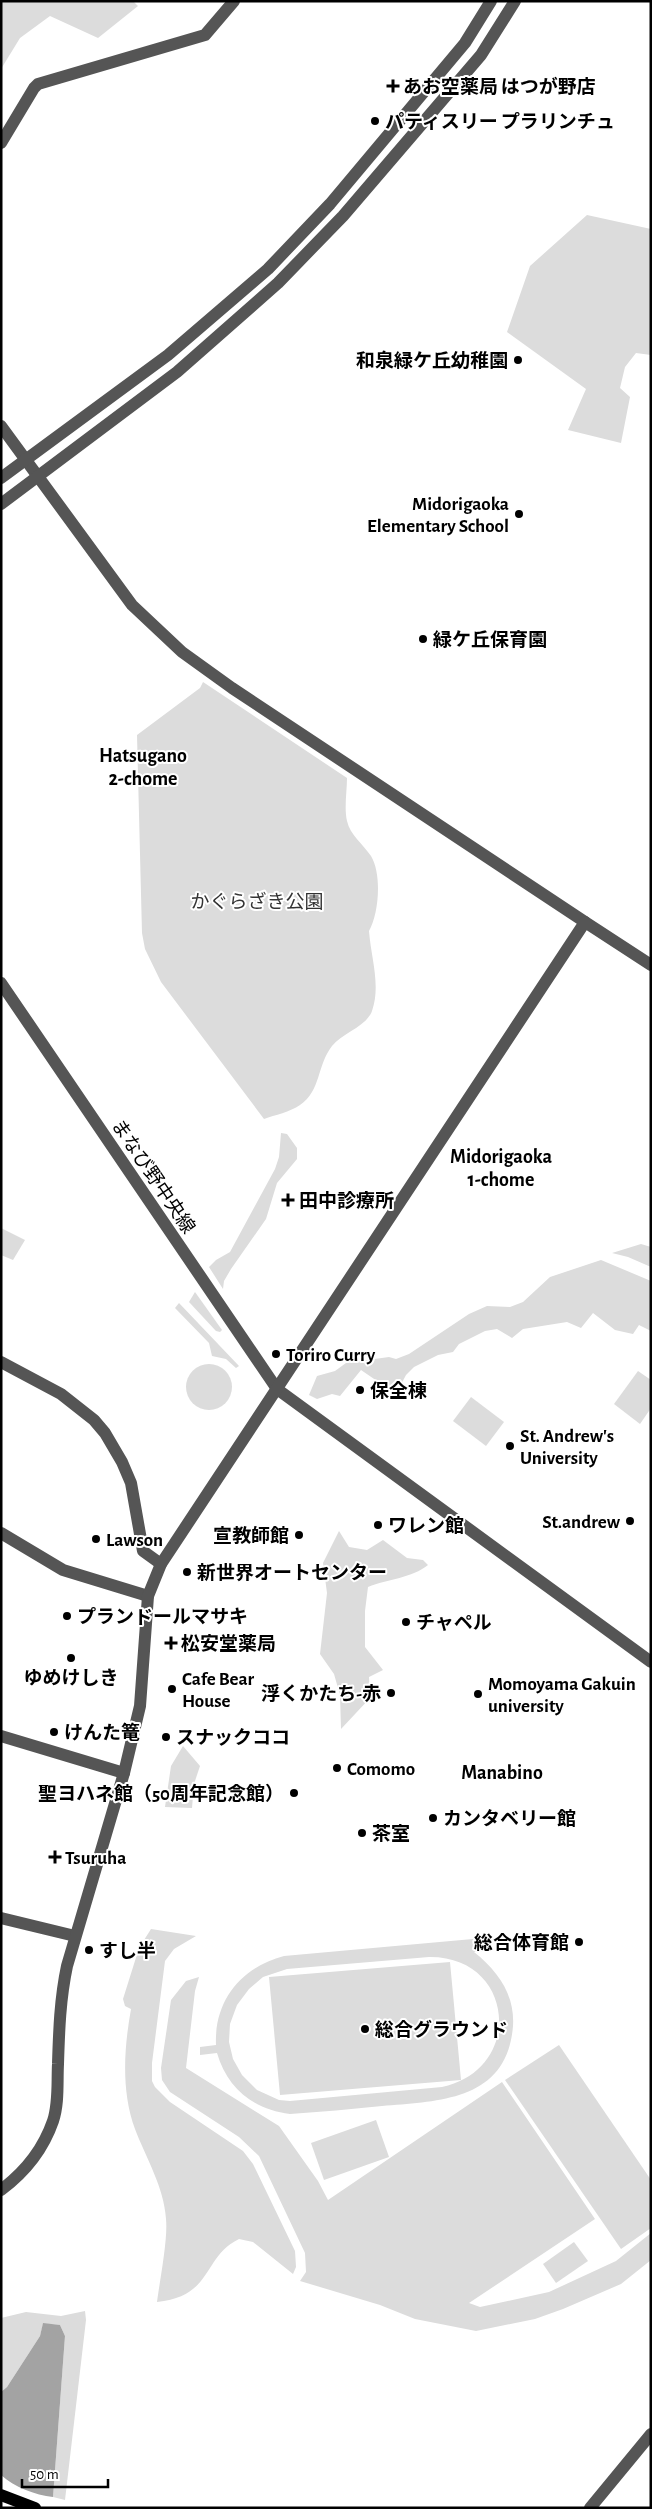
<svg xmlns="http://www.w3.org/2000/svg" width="652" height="2509" viewBox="0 0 652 2509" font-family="'Alegreya Sans','Noto Sans JP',sans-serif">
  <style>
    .green { fill: #dcdcdc; fill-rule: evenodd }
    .water { fill: #a3a3a3 }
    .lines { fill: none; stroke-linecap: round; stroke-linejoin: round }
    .minor { stroke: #555; stroke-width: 12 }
    .major { stroke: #000; stroke-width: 12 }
    .poi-dot { fill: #000; stroke: #fff; stroke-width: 2 }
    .labels { text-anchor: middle; stroke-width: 4; stroke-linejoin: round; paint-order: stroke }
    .poi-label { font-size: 19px; font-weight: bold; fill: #000; stroke: #fff; text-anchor: start }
    .park-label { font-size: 19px; fill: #333; stroke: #fff }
    .street-label { font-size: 19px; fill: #000; stroke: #fff }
    .neighbourhood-label { font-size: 20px; font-weight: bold; fill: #000; stroke: #fff }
  </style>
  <rect width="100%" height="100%" fill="#fff"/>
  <g class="green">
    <polygon points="1,1 133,1 138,6 98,38 50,16 20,38 1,69"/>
    <polygon points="587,215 651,229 651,355 636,353 625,367 620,388 630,397 621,443 568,430 586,389 507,332 530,266"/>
    <path d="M203,682L347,778C347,791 344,808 347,821C350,835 363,844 371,856C382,874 379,914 369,931C371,958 381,985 372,1011C366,1027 342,1033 332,1046C317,1065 321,1091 300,1105C290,1112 275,1115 264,1119L161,982L145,949L142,933L137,735L200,688Z"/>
    <polygon points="281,1133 287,1134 297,1148 297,1159 277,1183 266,1219 231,1269 224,1281 223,1289 209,1267 216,1260 230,1252 275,1169 279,1157"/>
    <polygon points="1,1228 25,1240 13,1260 1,1255"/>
    <polygon points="641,1244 651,1247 651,1267 628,1257 612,1253"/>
    <polygon points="601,1260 651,1281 651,1331 639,1325 633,1334 615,1330 593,1313 581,1328 567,1322 523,1329 512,1338 497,1329 485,1331 459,1344 453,1352 438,1355 414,1367 406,1375 396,1394 361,1370 340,1396 332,1394 317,1399 309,1395 317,1376 335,1371 346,1363 389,1357 396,1359 409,1354 469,1314 487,1306 510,1307 523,1302 550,1277"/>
    <polygon points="195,1292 222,1330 220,1332 216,1331 189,1302"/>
    <polygon points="179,1303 239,1366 236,1368 226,1359 212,1356 209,1343 175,1308"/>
    <circle cx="209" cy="1387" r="23"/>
    <polygon points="638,1371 651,1380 651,1408 640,1424 614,1404"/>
    <polygon points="471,1397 504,1422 486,1446 453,1421"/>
    <path d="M339,1531L349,1547L367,1550L383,1540L407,1558L423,1560L428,1565C412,1578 388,1579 368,1587L365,1611V1647L383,1670L369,1677L370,1698L341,1729L340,1695L334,1674L320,1654L327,1593L323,1563Z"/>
    <polygon points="183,1746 200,1766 194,1784 192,1808 165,1807 171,1766"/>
    <path d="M151,1929L196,1936L174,1949L165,1961L152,2063V2081L155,2087L170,2102L243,2151L253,2164L295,2251L296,2267L293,2274L253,2242L239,2239C202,2257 214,2296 157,2302C160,2279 168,2239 166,2219C164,2187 146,2158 135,2129C121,2091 124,2048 131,2009L125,2006L123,1999L139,1948Z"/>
    <path d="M484,1938L486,1952H474C498,1971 515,1995 513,2026C507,2101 439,2101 382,2106C351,2109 321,2112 290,2114C254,2110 227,2088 217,2053L200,2055V2047L216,2045C214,2000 242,1967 284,1956ZM429,1957C515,1956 525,2069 442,2087L290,2101L279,2100L257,2090L242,2075L233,2059L229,2042L230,2024L237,2005L249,1989L263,1977L287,1969Z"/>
    <polygon points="450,1962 461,2080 280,2095 269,1977"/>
    <polygon points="199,1977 195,1991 186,2068 279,2126 318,2181 328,2200 502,2082 595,2219 469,2303 480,2307 549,2292 616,2261 651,2233 651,2260 621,2284 563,2309 535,2319 476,2331 415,2319 380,2305 300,2281 306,2272 305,2253 259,2156 239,2137 170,2092 162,2080 161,2068 171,2000 186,1981"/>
    <polygon points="559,2045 651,2180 651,2228 621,2249 505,2080"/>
    <polygon points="376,2120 389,2157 324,2180 311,2143"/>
    <polygon points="574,2242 588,2261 556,2283 543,2264"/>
    <polygon points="85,2311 86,2320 65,2500 53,2497 65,2336 60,2325 43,2324 40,2336 7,2387 1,2392 1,2318 26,2312 61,2316"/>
  </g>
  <path class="water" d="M43,2323L60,2325L65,2336L53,2497C35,2495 14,2487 1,2475V2392L7,2387L40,2336Z"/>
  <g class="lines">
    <g class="minor">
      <polyline points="1,143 34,88 38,84 205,35 234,1"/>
      <polyline points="1,426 132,605 182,652 232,688 585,922"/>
      <polyline points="1,478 168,355 268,269 330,204 465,43 491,1"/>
      <polyline points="1,504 177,372 278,283 343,216 481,55 515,1"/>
      <polyline points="1,983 277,1389 651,1662"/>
      <polyline points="1,1362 61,1394 94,1420 105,1433 122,1462 131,1483 143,1551 161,1564"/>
      <polyline points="1,1533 63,1570 148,1596"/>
      <polyline points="1,1736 124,1773"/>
      <polyline points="1,1918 75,1936"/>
      <path d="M1,2190C25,2172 43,2150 53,2121C59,2103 57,2083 58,2064C59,2031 60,1999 67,1966L124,1773L140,1706L148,1596L161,1564L585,922L651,965"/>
      <polyline points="590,2508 651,2434"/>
    </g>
    <polyline class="major" points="1,2495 35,2508"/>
  </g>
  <g class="poi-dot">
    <path d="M390.5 78.5h5v5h5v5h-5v5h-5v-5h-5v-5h5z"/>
    <circle cx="375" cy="121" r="5"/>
    <circle cx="518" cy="360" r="5"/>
    <circle cx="519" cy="514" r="5"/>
    <circle cx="423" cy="639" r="5"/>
    <path d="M285.5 1192.5h5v5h5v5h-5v5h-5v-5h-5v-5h5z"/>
    <circle cx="276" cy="1354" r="5"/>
    <circle cx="360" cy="1390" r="5"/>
    <circle cx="510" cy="1446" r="5"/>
    <circle cx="630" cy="1521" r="5"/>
    <circle cx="378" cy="1525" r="5"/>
    <circle cx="299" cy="1535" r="5"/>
    <circle cx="96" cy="1539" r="5"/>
    <circle cx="187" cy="1572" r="5"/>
    <circle cx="67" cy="1616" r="5"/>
    <circle cx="406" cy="1622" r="5"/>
    <path d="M168.5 1635.5h5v5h5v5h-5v5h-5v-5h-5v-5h5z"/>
    <circle cx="71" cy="1658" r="5"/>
    <circle cx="172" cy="1689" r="5"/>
    <circle cx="391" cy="1693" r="5"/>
    <circle cx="478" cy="1694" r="5"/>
    <circle cx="54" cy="1732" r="5"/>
    <circle cx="166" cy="1737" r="5"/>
    <circle cx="337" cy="1768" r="5"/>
    <circle cx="294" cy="1793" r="5"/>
    <circle cx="433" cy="1818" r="5"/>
    <circle cx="362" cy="1833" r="5"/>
    <path d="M52.5 1849.5h5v5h5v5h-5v5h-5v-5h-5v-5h5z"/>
    <circle cx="579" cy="1942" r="5"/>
    <circle cx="89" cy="1950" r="5"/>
    <circle cx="365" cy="2029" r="5"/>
  </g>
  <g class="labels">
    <g class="poi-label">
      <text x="403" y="93">あお空薬局 はつが野店</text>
      <text x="385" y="128">パティスリー プラリンチュ</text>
      <text x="508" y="367" text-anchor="end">和泉緑ケ丘幼稚園</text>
      <text x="509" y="510" text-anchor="end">Midorigaoka<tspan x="509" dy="22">Elementary School</tspan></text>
      <text x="433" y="646">緑ケ丘保育園</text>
      <text x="299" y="1207">田中診療所</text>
      <text x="286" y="1361">Toriro Curry</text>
      <text x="370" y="1397">保全棟</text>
      <text x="520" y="1442">St. Andrew's<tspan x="520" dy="22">University</tspan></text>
      <text x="620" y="1528" text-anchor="end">St.andrew</text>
      <text x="388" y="1532">ワレン館</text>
      <text x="289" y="1542" text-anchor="end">宣教師館</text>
      <text x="106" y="1546">Lawson</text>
      <text x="197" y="1579">新世界オートセンター</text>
      <text x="77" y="1623">プランドールマサキ</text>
      <text x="416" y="1629">チャペル</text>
      <text x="181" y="1650">松安堂薬局</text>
      <text x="71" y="1684" text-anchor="middle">ゆめけしき</text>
      <text x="182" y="1685">Cafe Bear<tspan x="182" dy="22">House</tspan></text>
      <text x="488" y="1690">Momoyama Gakuin<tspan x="488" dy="22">university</tspan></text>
      <text x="381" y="1700" text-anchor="end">浮くかたち-赤</text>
      <text x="64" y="1739">けんた篭</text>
      <text x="176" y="1744">スナックココ</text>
      <text x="347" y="1775">Comomo</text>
      <text x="284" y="1800" text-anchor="end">聖ヨハネ館（50周年記念館）</text>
      <text x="443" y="1825">カンタベリー館</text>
      <text x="372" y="1840">茶室</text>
      <text x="65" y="1864">Tsuruha</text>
      <text x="569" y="1949" text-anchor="end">総合体育館</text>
      <text x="99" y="1957">すし半</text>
      <text x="375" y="2036">総合グラウンド</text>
    </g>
    <g class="park-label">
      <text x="257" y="908">かぐらざき公園</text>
    </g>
    <g class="street-label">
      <text transform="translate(154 1176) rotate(56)" y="7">まなび野中央線</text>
    </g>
    <g class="neighbourhood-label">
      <text x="143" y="762">Hatsugano<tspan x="143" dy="23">2-chome</tspan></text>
      <text x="501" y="1163">Midorigaoka<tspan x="501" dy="23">1-chome</tspan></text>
      <text x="502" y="1779">Manabino</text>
    </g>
  </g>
  <rect width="652" height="2509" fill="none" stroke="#000000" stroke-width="5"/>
  <path d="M22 2479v8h86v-8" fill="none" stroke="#000000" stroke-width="2.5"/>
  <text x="30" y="2479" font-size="15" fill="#000000" stroke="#ffffff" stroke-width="4" paint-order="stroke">50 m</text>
</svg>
